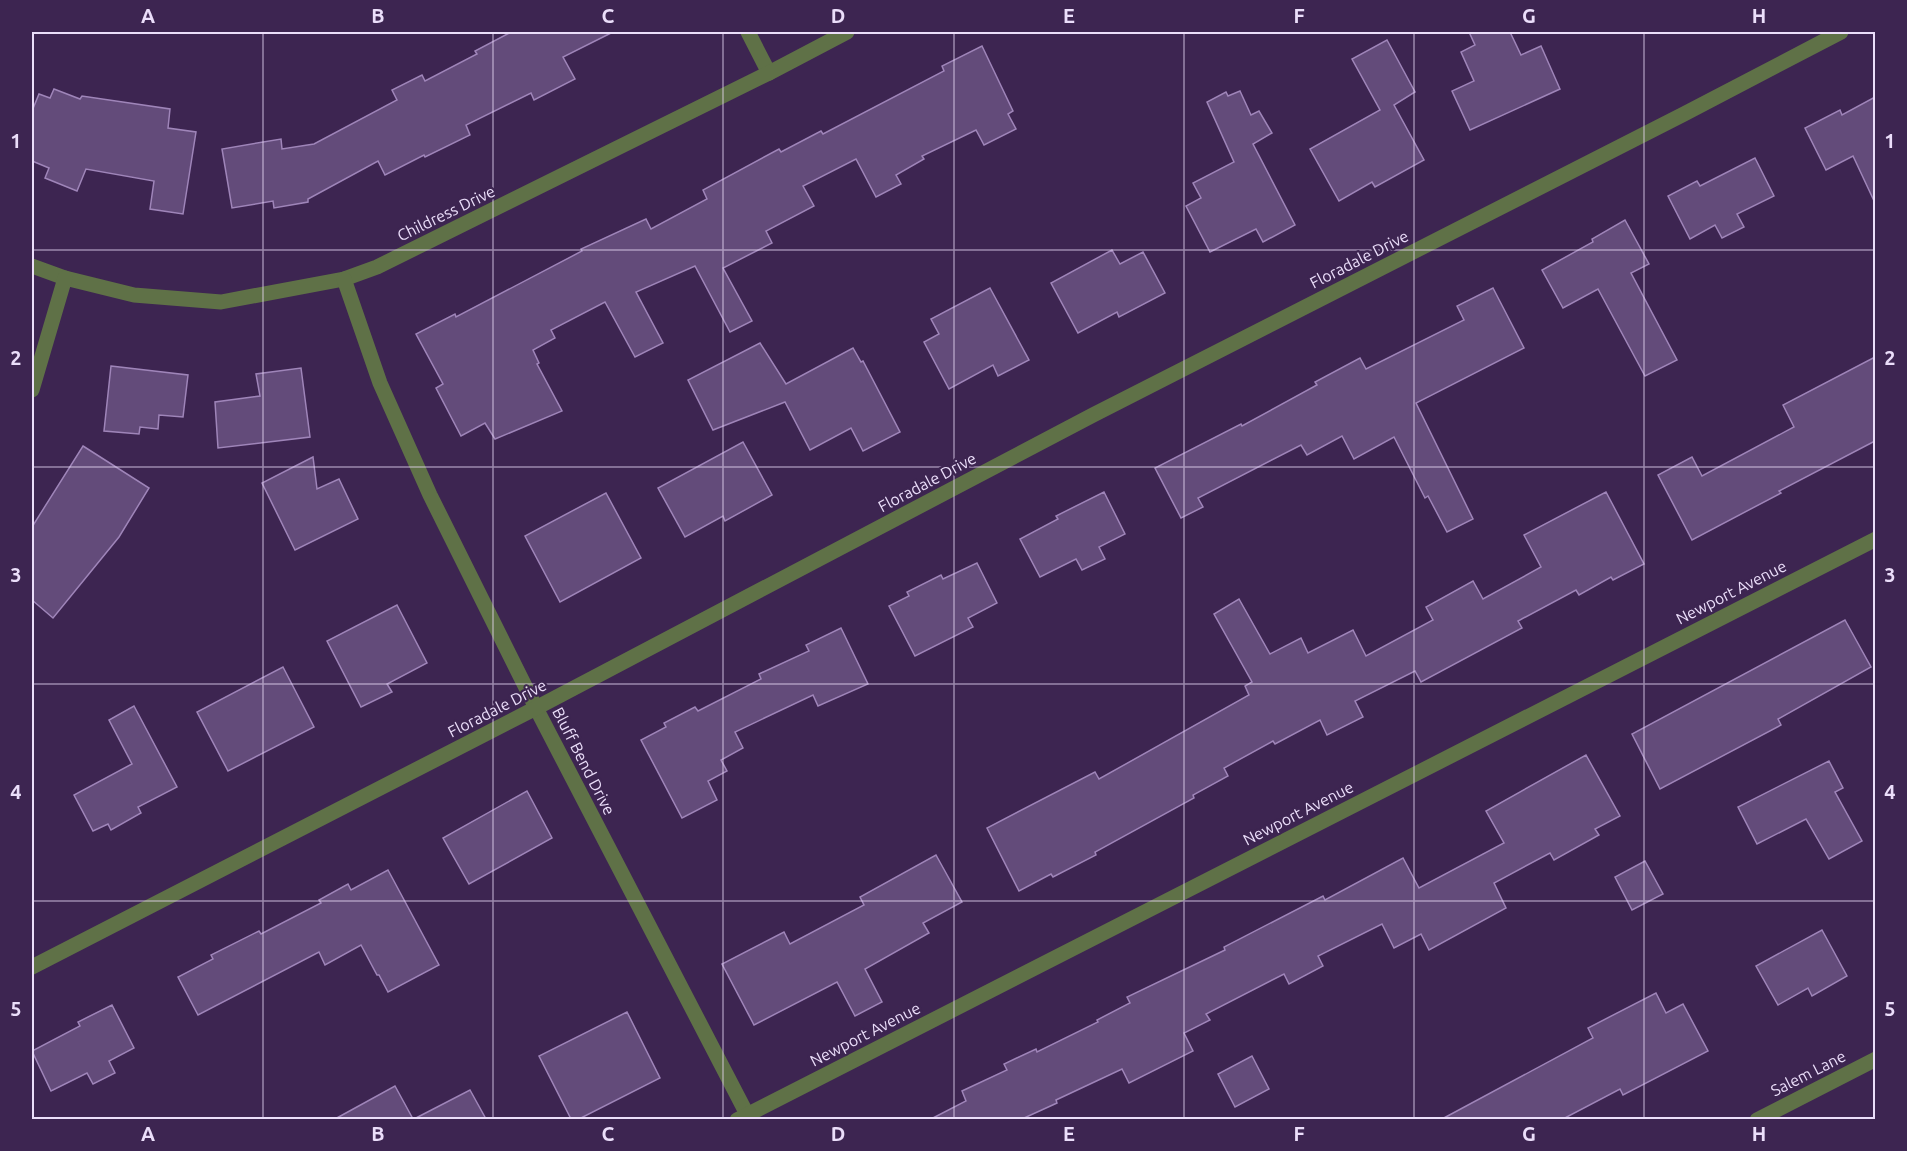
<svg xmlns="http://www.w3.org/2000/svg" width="1907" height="1151" viewBox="0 0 1907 1151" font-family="Ubuntu,sans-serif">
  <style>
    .building { fill: #634b7a; stroke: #9f85b9; stroke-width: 1.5 }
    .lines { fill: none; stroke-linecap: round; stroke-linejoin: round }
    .minor { stroke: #5f7147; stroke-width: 15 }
    .grid { fill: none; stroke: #ebdefa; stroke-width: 1.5; stroke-opacity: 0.55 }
    .labels { text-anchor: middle; stroke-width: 4.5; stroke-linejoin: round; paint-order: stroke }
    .street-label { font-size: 16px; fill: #ebdefa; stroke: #3d2551 }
    .neatline { fill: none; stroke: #ebdefa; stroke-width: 2 }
    .grid-label { font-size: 20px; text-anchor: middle; font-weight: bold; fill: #ebdefa }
  </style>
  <rect width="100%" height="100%" fill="#3d2551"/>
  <g class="building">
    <polygon points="511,32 613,32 563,57 575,79 534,100 531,93 466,125 470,135 425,157 424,155 385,175 378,161 308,199 308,202 274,208 273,201 232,208 222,149 281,139 282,149 314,144 397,100 392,90 422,75 425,81 477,54 475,51"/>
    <polygon points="1469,32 1510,32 1521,55 1541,46 1560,89 1470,130 1452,91 1474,81 1461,52 1475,45"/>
    <polygon points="1387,40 1415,92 1394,105 1424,160 1375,187 1372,182 1339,201 1310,149 1380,110 1352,59"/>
    <polygon points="982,46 1013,111 1008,114 1016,129 984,145 976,130 922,156 924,159 896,175 901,184 876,197 856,159 803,186 814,206 766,231 772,243 723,268 752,321 730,332 695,266 636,292 663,343 635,357 605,302 551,330 555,338 533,350 539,363 537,364 562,411 495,439 485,423 461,436 436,388 443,384 416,334 455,314 456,317 582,251 581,249 646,219 651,229 707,199 703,190 779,149 781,152 821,131 823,134 944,71 942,66"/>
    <polygon points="54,89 80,99 82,96 170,109 168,128 196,132 183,214 150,209 154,181 86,169 77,191 45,178 49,168 32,161 32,111 39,94 50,98"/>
    <polygon points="1240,91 1251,115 1259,111 1272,133 1253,144 1295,225 1263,242 1256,229 1210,252 1186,206 1201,198 1193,183 1234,162 1207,102 1226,92 1228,96"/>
    <polygon points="1875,97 1875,203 1853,156 1826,170 1805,128 1840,110 1842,115"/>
    <polygon points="1755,158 1774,196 1737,214 1744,227 1722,238 1715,225 1690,239 1668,196 1697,181 1700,186"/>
    <polygon points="1625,220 1649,264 1631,273 1677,360 1645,376 1598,289 1563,308 1542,270 1593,242 1592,239"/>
    <polygon points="1112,250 1120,264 1143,252 1165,293 1119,317 1117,312 1078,333 1051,283"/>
    <polygon points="990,288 1029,360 998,376 993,365 949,389 924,342 939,334 931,319"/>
    <polygon points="1493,288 1524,348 1416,403 1473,519 1447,532 1428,496 1425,498 1394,437 1354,459 1342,436 1307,455 1301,445 1198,498 1203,507 1181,518 1155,468 1241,424 1242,426 1317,385 1315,382 1360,358 1366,369 1464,320 1457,306"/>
    <polygon points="760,343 786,384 853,348 861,362 863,361 900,432 863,451 851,428 810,450 785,402 713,430 688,380"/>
    <polygon points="1875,357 1875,441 1779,491 1781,493 1692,540 1658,475 1692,457 1702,476 1794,427 1783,405"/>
    <polygon points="111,366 188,375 183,417 159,415 158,429 140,427 139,434 104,431"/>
    <polygon points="301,368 310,437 218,448 215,402 260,396 256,374"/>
    <polygon points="743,442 772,495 725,521 723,516 685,537 658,488"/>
    <polygon points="83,446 149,488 119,537 53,618 32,600 32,527"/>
    <polygon points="313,457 317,489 339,479 358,519 295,550 262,483"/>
    <polygon points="1104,492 1125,534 1099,547 1105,559 1082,570 1076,559 1040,577 1020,539 1058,519 1056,516"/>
    <polygon points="1606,492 1644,564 1613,580 1611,577 1579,595 1576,590 1518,621 1522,628 1421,682 1415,671 1355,701 1363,717 1327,735 1320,720 1275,744 1273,741 1224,768 1228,776 1193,795 1194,798 1095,852 1096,855 1053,877 1051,874 1019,891 987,828 1095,772 1099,779 1249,695 1245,686 1252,682 1214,614 1239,599 1270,654 1301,638 1308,653 1353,630 1366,656 1433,620 1426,607 1473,581 1483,599 1541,567 1524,535"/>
    <polygon points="606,493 641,558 560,602 525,536"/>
    <polygon points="977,563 997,603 968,618 973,627 915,656 889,606 909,596 907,592 941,575 943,579"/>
    <polygon points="397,605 427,663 387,684 392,692 361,707 327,641"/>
    <polygon points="1845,620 1871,667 1778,719 1781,725 1660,789 1632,734"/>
    <polygon points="841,628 868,684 818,706 813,695 735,732 743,748 721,760 727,771 708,781 717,800 682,818 641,740 666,727 664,723 695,707 698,711 761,679 759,674 809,651 806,645"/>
    <polygon points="283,667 314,727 228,771 197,712"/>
    <polygon points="134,706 177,787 138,807 141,813 111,830 108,824 93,831 74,795 132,764 109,720"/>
    <polygon points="1586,755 1620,816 1595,829 1599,835 1554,860 1550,853 1494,883 1506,908 1429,950 1421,934 1394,948 1382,924 1318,956 1323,966 1289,984 1284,974 1206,1014 1210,1020 1184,1033 1193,1051 1129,1083 1122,1069 1056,1100 1057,1103 1022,1119 931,1119 966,1101 962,1091 1007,1070 1004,1064 1036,1049 1037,1052 1098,1022 1097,1020 1130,1003 1127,997 1225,950 1224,947 1323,896 1325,900 1403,858 1419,888 1504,843 1486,811"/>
    <polygon points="1829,761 1843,788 1835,792 1862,841 1829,859 1806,819 1757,844 1738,807"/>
    <polygon points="527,791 552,838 469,884 443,838"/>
    <polygon points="936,855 962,902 923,923 929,933 865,969 882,1002 855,1016 837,982 754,1025 722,964 784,932 790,944 864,905 860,897"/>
    <polygon points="1645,861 1663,894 1632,910 1615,877"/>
    <polygon points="388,870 439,965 388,992 379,975 377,975 361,945 325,965 319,952 198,1015 178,977 213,959 211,955 259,931 261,934 321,903 319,900 348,884 351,890"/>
    <polygon points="1822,930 1847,976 1812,996 1808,988 1778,1005 1756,966"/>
    <polygon points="1656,993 1666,1013 1683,1004 1708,1051 1623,1095 1620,1089 1563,1119 1442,1119 1593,1038 1588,1028"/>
    <polygon points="112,1005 134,1048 109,1061 115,1073 93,1084 87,1073 51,1091 32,1051 80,1026 78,1022"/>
    <polygon points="627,1012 660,1078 579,1119 571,1119 539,1056"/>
    <polygon points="1252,1056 1269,1089 1235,1107 1218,1074"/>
    <polygon points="395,1086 413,1119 335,1119"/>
    <polygon points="470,1090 486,1119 414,1119"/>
  </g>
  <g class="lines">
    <g class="minor">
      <polyline points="748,32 769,73"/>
      <polyline points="32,266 65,278 134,295 221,302 344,279 377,267 769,73 847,32"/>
      <polyline points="344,279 380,383 430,495 536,708 750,1120"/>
      <polyline points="32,390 65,278"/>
      <polyline points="32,967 536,708 1093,415 1684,114 1841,32"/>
      <polyline points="737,1120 1876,539"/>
      <polyline points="1757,1120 1876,1059"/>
    </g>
  </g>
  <path class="grid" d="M263,32V1120M493,32V1120M723,32V1120M954,32V1120M1184,32V1120M1414,32V1120M1644,32V1120M32,250H1876M32,467H1876M32,684H1876M32,901H1876"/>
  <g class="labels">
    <g class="street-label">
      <text transform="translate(446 213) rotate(-26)" y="6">Childress Drive</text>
      <text transform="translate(1359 259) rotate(-27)" y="6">Floradale Drive</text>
      <text transform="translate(927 482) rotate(-28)" y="6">Floradale Drive</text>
      <text transform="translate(1731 592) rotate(-27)" y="6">Newport Avenue</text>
      <text transform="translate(497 708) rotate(-27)" y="6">Floradale Drive</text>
      <text transform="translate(584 761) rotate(63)" y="6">Bluff Bend Drive</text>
      <text transform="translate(1298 813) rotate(-27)" y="6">Newport Avenue</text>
      <text transform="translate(865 1034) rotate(-27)" y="6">Newport Avenue</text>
      <text transform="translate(1808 1073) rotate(-27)" y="6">Salem Lane</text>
    </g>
  </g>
  <rect width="1907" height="1151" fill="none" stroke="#3d2551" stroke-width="66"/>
  <rect x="33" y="33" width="1841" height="1085" class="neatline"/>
  <g class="grid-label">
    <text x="148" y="23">A</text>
    <text x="378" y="23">B</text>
    <text x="608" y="23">C</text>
    <text x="838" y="23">D</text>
    <text x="1069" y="23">E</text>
    <text x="1299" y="23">F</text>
    <text x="1529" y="23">G</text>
    <text x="1759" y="23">H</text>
    <text x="16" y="148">1</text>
    <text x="1890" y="148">1</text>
    <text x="16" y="365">2</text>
    <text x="1890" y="365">2</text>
    <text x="16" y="582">3</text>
    <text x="1890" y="582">3</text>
    <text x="16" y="799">4</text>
    <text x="1890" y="799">4</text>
    <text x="16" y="1016">5</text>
    <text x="1890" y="1016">5</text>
    <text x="148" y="1141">A</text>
    <text x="378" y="1141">B</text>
    <text x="608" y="1141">C</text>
    <text x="838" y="1141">D</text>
    <text x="1069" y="1141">E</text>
    <text x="1299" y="1141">F</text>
    <text x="1529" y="1141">G</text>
    <text x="1759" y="1141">H</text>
  </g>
</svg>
